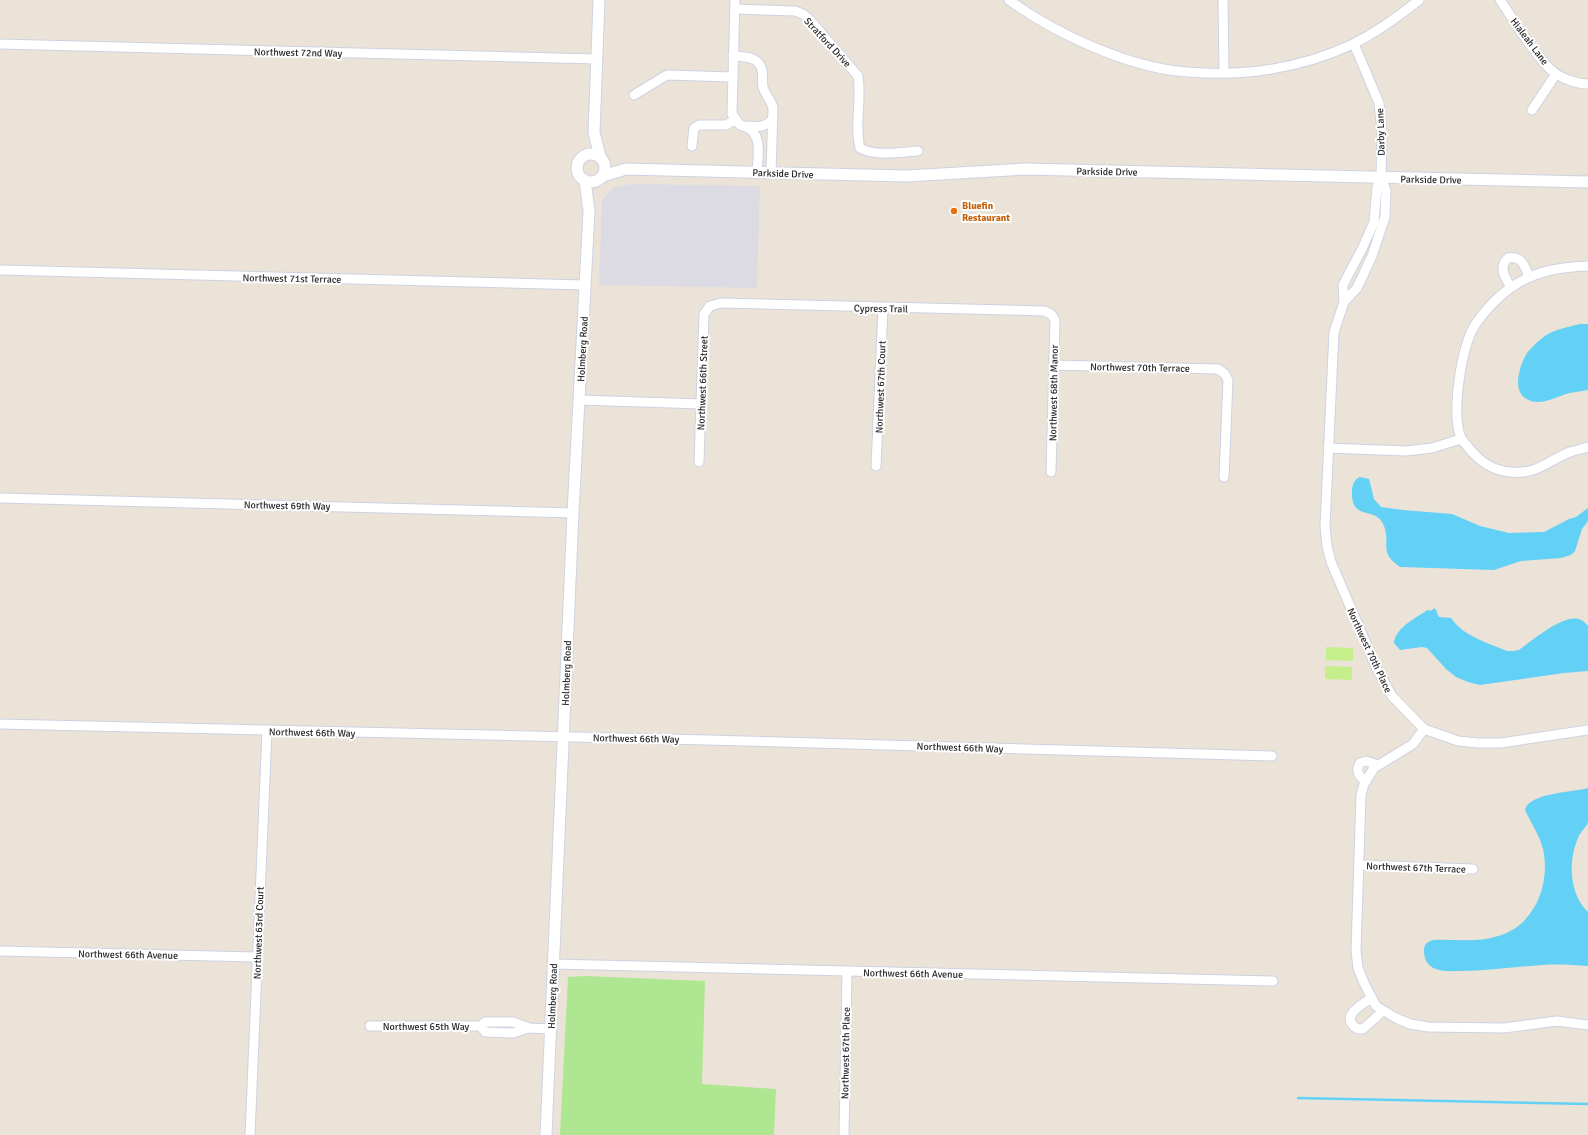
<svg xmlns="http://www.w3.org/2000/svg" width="1588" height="1135" viewBox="0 0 1588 1135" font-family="Signika,sans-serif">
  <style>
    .industrial { fill: #dcdae3 }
    .green { fill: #aee691 }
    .pitch { fill: #c5ef8b }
    .water { fill: #63d0f6 }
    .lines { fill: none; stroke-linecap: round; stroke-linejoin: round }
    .stream { stroke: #63d0f6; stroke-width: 2.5 }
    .minor-casing { stroke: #ced2e2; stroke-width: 11 }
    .tertiary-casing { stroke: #ced2e2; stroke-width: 13 }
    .minor { stroke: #fff; stroke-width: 9 }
    .tertiary { stroke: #fff; stroke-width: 11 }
    .food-dot { fill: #e8710a; stroke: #fff; stroke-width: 1.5 }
    .labels { text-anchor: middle; stroke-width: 4; stroke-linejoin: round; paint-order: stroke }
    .street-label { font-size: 10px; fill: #282828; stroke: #fff }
    .food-label { font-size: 10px; font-weight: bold; fill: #c56008; stroke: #fff; text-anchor: start }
  </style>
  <rect width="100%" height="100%" fill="#ece3d8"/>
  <polygon class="industrial" points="632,184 760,186 757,288 599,285 602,200 614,187"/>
  <polygon class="green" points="584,976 705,981 702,1084 776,1089 774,1135 560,1135 568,977"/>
  <g class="pitch">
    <polygon points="1326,647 1353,648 1353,661 1326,660"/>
    <polygon points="1325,666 1352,667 1352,680 1325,679"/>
  </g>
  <g class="water">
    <path d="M1580,324H1588V390C1582,391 1576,392 1570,393C1557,396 1544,405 1531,401C1510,395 1519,366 1527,353C1532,347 1539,340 1545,336C1555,329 1569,327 1580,324Z"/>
    <path d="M1360,477L1369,479L1374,499L1381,507L1403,510L1452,514L1480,526L1509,533L1544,532L1569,519L1576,517L1588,508V521L1582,529L1575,551L1571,555L1561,558L1521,561L1494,570L1400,567C1378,552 1391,545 1384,526C1376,504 1350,524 1352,489C1353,483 1355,479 1360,477Z"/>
    <path d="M1435,608L1439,617L1451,618C1463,636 1488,643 1507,651H1513L1519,650C1532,641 1565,612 1581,620C1584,621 1586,624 1588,626V671L1564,673L1480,685L1468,682L1456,677L1446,669L1427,648L1422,647L1400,650L1394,643C1395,628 1417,617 1428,610L1430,611Z"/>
    <path d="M1588,788C1588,797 1588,815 1588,822C1586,828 1580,832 1578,838C1568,861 1569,894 1588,912V966C1573,965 1558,964 1542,965C1515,967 1488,971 1460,971C1452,971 1443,972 1436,969C1427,966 1424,959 1424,950C1424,944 1427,942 1433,940C1454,939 1477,943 1498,936C1534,926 1551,885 1543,849C1540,836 1531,823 1525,810C1528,793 1574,792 1588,788Z"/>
  </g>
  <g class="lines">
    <polyline class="stream" points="1298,1098 1588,1104"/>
    <g class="minor-casing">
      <g id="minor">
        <path d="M735,0L732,114L740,125C764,130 758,154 757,172"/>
        <path d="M1009,0C1056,34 1129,68 1187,72C1244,77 1302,68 1353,44C1377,32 1398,17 1419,0"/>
        <polyline points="1223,0 1224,72"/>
        <path d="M1500,0C1514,20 1537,60 1556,74C1564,79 1578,84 1588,84"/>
        <path d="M735,9L795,11L803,14L810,20L858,76C862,100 854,125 860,148C875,157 902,152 918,151"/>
        <polyline points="0,44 596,59"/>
        <path d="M733,56C744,57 759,56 762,70C763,76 762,81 763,87C765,94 770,99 773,107L771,173"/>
        <polyline points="634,95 667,75 732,77"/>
        <polyline points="1532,110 1556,74"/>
        <path d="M747,126C758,127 763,128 772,120"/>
        <polyline points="692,146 694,128 699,125 726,125 735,120"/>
        <polyline points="1381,178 1386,190 1385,217 1372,256 1357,288 1344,302 1334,332 1325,526 1327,546 1331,562 1377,669 1392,696 1424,729 1458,741 1478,743 1501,743 1588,730"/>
        <path d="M1588,266C1564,267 1539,270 1518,283C1501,293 1486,309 1475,325C1461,348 1451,413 1461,438C1462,441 1466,444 1468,447C1479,461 1493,471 1511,472C1537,475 1549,460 1570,452C1576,450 1582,449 1588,447"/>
        <polyline points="0,270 585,285"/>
        <path d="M1511,287C1505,278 1498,267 1508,258C1522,255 1525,267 1529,277"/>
        <polyline points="1344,302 1343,285 1362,249 1374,222 1377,187 1381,178 1382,132 1379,103 1354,44"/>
        <polyline points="1053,365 1218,369 1225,374 1228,380 1224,477"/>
        <polyline points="579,400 701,404"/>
        <polyline points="1328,448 1406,451 1432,448 1461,439"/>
        <polyline points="699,462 704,314 710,306 721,303 1044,311 1051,314 1055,320 1051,472"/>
        <polyline points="876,466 883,308"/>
        <polyline points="0,498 573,513"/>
        <polyline points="0,724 708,740 1272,756"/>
        <polyline points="1424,729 1413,744 1374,768 1364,784 1361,795 1356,951 1358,968 1364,983 1376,1006 1396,1018 1410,1024 1428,1027 1504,1028 1557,1021 1588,1025"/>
        <path d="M1366,781C1359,777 1355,771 1360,763L1366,761L1378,765"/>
        <polyline points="1359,865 1473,869"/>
        <polyline points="0,951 257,957"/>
        <polyline points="553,964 1273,981"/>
        <path d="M1371,998C1364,1004 1344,1013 1352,1024C1355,1029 1359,1029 1363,1029L1383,1011"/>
        <polyline points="370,1026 481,1026 485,1022 513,1022 529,1028 551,1029"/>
        <polyline points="481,1026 485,1032 513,1033 529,1028"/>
        <polyline points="250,1135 267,731"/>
        <polyline points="844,1135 847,971"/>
      </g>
    </g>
    <g class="tertiary-casing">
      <g id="tertiary">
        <polyline points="599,0 594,133 600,156"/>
        <circle cx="591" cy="168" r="14"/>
        <polyline points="603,176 626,169 907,176 1025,169 1588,182"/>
        <polyline points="546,1135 573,513 589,211 585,181"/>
      </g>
    </g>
    <use href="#minor" class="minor"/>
    <use href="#tertiary" class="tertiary"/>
  </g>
  <circle class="food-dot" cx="954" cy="211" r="4"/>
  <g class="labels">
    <g class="street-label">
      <text transform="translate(1530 41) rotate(53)" y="4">Hialeah Lane</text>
      <text transform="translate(828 42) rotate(47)" y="4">Stratford Drive</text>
      <text transform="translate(298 52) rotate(1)" y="4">Northwest 72nd Way</text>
      <text transform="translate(1380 132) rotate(-92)" y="4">Darby Lane</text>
      <text transform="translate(1107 171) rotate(1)" y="4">Parkside Drive</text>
      <text transform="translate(783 173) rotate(2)" y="4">Parkside Drive</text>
      <text transform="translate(1431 179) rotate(1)" y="4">Parkside Drive</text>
      <text transform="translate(292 278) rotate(1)" y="4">Northwest 71st Terrace</text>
      <text transform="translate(881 308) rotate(1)" y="4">Cypress Trail</text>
      <text transform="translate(582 349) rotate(-87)" y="4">Holmberg Road</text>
      <text transform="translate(1140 367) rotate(1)" y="4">Northwest 70th Terrace</text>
      <text transform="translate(702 383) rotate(-88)" y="4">Northwest 66th Street</text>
      <text transform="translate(880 387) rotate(-88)" y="4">Northwest 67th Court</text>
      <text transform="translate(1053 393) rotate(-89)" y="4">Northwest 68th Manor</text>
      <text transform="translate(287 505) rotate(1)" y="4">Northwest 69th Way</text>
      <text transform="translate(1370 650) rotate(65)" y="4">Northwest 70th Place</text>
      <text transform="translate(566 673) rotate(-88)" y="4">Holmberg Road</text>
      <text transform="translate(312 732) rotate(1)" y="4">Northwest 66th Way</text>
      <text transform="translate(636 738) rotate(1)" y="4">Northwest 66th Way</text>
      <text transform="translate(960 747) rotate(2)" y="4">Northwest 66th Way</text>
      <text transform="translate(1416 867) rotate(2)" y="4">Northwest 67th Terrace</text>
      <text transform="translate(258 933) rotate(-88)" y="4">Northwest 63rd Court</text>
      <text transform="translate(128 954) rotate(1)" y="4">Northwest 66th Avenue</text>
      <text transform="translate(913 973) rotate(1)" y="4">Northwest 66th Avenue</text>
      <text transform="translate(552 996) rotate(-88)" y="4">Holmberg Road</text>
      <text x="426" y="1030">Northwest 65th Way</text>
      <text transform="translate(845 1053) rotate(-89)" y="4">Northwest 67th Place</text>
    </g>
    <g class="food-label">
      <text x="962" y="209">Bluefin<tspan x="962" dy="12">Restaurant</tspan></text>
    </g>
  </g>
</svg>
